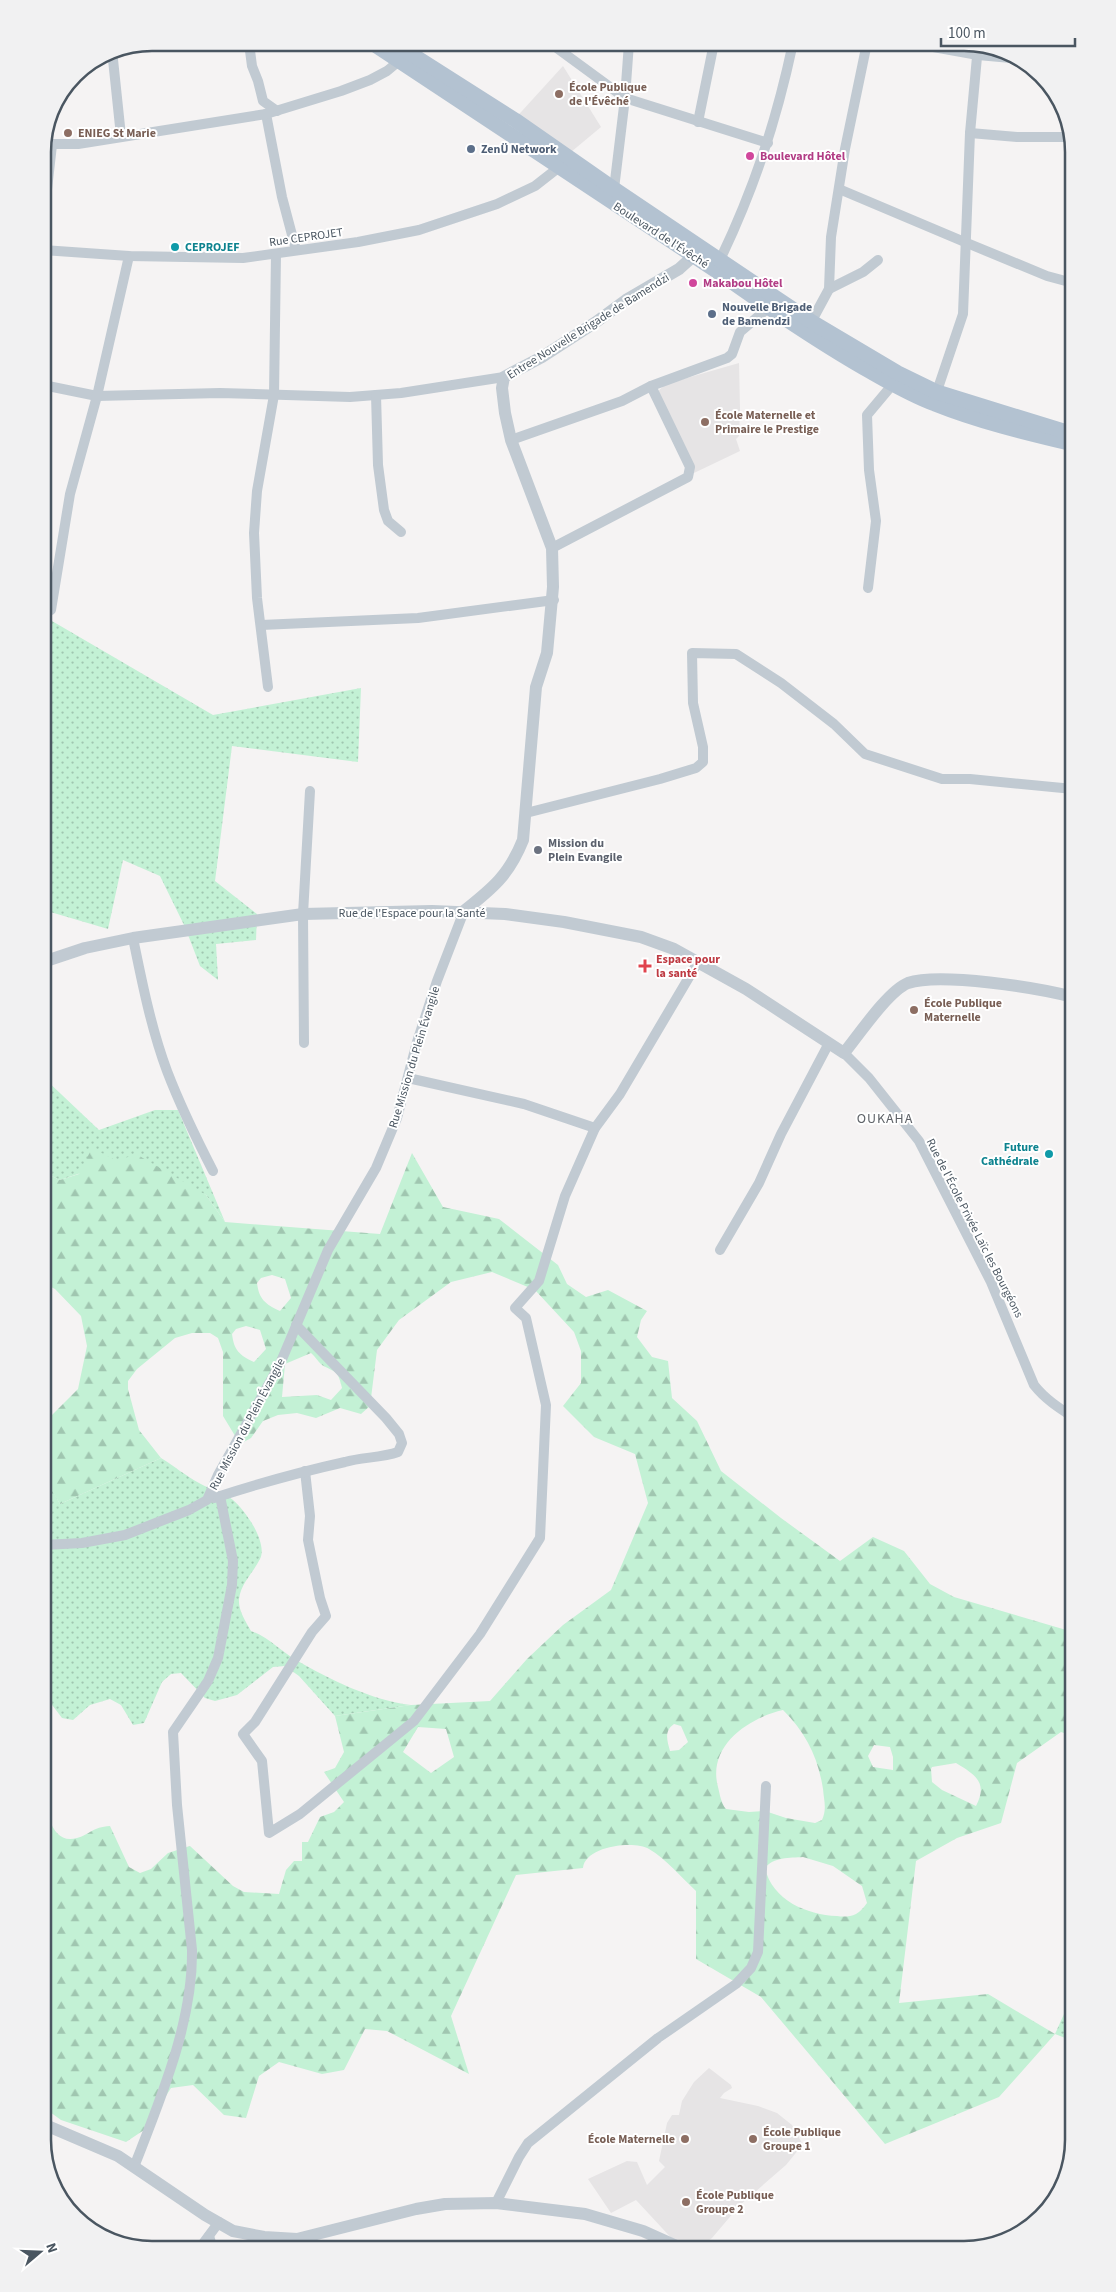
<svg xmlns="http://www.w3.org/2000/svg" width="1116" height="2292" viewBox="0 0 1116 2292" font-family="'Source Sans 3',sans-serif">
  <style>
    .education { fill: #e6e4e5 }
    .grass { fill: url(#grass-dots) }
    .forest { fill: url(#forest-firs); fill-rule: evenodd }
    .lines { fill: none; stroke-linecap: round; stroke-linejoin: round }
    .minor { stroke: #c1cad2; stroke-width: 10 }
    .tertiary { stroke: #c1cad2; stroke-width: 12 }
    .primary { stroke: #b3c2d1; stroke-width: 15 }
    .education-dot { fill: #8d6e63; stroke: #fff; stroke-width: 2 }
    .service-dot { fill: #5c6f8a; stroke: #fff; stroke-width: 2 }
    .hotel-dot { fill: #d1479c; stroke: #fff; stroke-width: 2 }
    .culture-dot { fill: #0f9aa8; stroke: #fff; stroke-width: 2 }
    .worship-dot { fill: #6b7280; stroke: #fff; stroke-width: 2 }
    .health-dot { fill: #e0444e; stroke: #fff; stroke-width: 2 }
    .labels { text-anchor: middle; stroke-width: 4; stroke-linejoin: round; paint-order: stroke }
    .education-label { font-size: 12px; font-weight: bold; fill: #785e54; stroke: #fff; text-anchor: start }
    .service-label { font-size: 12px; font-weight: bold; fill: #4e5e75; stroke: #fff; text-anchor: start }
    .hotel-label { font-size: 12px; font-weight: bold; fill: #b23c85; stroke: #fff; text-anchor: start }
    .street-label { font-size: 12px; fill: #4a5661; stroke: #fff }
    .culture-label { font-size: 12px; font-weight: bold; fill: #0d838f; stroke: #fff; text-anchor: start }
    .worship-label { font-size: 12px; font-weight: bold; fill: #5b616d; stroke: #fff; text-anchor: start }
    .health-label { font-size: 12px; font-weight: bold; fill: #be3a42; stroke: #fff; text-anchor: start }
    .neighbourhood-label { font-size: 14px; letter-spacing: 1px; fill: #5f6368; stroke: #fff }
    .rim { fill: none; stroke: #4a5661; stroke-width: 2.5 }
  </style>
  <defs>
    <pattern id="grass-dots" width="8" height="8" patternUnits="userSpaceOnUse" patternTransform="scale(1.25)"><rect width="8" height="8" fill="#c3f1d5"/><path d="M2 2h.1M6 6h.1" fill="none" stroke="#a0c6b0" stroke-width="1.8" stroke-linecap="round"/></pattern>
    <pattern id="forest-firs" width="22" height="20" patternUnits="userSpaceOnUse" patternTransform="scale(1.25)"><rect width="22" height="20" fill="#c3f1d5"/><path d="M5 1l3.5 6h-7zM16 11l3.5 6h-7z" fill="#a0c6b0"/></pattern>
  </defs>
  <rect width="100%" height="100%" fill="#f5f3f3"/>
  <g class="education">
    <polygon points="563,66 601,127 565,157 512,122"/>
    <polygon points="739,363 740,409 739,436 736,439 740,451 694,473 657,392 666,384"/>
    <polygon points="709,2068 731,2085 732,2088 724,2093 720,2098 758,2106 777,2113 792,2125 802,2143 799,2149 786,2165 740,2205 712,2238 697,2249 687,2249 675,2242 636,2200 611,2213 588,2179 627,2161 637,2162 647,2185 665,2167 659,2161 667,2123 672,2115 679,2115 682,2101 694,2082"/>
  </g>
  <g class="grass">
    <polygon points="52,621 213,715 361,688 358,762 232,746 215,881 257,914 256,940 216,944 218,980 200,966 185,927 160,876 123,860 108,929 47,911 43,923 43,638"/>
    <polygon points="43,1077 99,1130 155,1110 178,1110 225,1222 206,1195 117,1161 60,1180 43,1172"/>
    <path d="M161,1458C174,1466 186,1476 199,1483C210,1490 223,1491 233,1500C246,1511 268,1543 260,1559C253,1573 241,1583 239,1599C238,1610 246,1622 251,1631C269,1637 280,1651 296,1660C331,1680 371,1700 411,1705L335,1716L299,1676L285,1666L273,1667L237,1695L215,1701L205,1698L181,1673L171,1674L162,1682L144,1723L133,1725L121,1705L110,1699L90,1705L73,1720L62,1718L43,1693V1473L60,1504Z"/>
    <polygon points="1073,1994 1073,2041 1055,2034"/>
  </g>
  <path class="forest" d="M92,1148L117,1161L136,1154L206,1195L225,1222L380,1234L412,1153L443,1207L499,1219L558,1265L567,1284L586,1297L608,1290L647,1311L641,1320L637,1337L652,1357L668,1361L672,1398L697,1421L721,1471L781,1518L840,1561L873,1537L904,1551L930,1584L954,1597L1073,1632V1736L1061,1732L1017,1763L1001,1823L957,1838L916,1861L899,2003L988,1994L1055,2034L999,2097L885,2144L761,1997L696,1959V1891C681,1877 666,1859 649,1849C634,1840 585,1846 583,1868L516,1875L451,2016L469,2074L387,2031L365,2029L344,2070L322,2074L279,2062L259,2076L246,2118L224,2115L193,2085L171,2088L144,2130L126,2142L61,2120L43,2107V1790C46,1807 50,1846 77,1838C91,1834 92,1827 110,1826L129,1867L140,1873L151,1869L168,1853L190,1846L233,1886L244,1892L279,1894L286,1870L294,1861H302V1842H308L320,1817L334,1812L344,1802L324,1772L335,1768L344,1752L335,1716L411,1705L490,1701L527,1659L563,1625L611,1590L648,1503L635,1454L594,1437L563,1406L581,1383V1351L574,1332L535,1290L492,1272L451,1282L399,1320L377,1350L370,1406L361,1414L340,1408L316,1418L297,1413L278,1415L263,1421L251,1438L240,1444L223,1416V1352L218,1338L210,1333H192L175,1338L137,1369L128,1381V1389L139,1430L161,1458L60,1504L43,1475V1424L78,1389L87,1346L81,1316L55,1289L43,1283V1172L60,1180L79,1174ZM272,1275L285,1279L291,1298L280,1311C265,1304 259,1299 257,1283L261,1278ZM246,1326L260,1330L266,1349L254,1362C239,1355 234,1350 232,1334L236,1329ZM311,1353C315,1356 318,1362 322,1365C336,1373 338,1370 342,1388L331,1400L317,1395L282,1397L285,1364ZM783,1710C806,1733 818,1757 823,1789C824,1801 827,1809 822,1820L815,1823L786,1818L765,1811L749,1812L726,1809C721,1803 720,1795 718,1787C707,1746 748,1718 783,1710ZM674,1724L681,1726L688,1742L679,1750L670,1751C667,1740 664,1731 674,1724ZM418,1727L446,1729L454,1757L431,1773L403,1752ZM874,1745L890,1747L893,1757V1770L873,1767L868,1756ZM956,1763C976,1775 988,1783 976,1806L942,1790L932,1782L931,1769L932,1767ZM803,1857L833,1866L862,1886L867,1903C864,1907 860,1912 856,1914C850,1917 843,1917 837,1916C807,1915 772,1900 765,1868C773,1857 790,1858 803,1857Z"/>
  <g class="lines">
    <g class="minor">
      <polyline points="249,43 252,66 258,81 263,101 277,111"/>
      <polyline points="550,43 625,98 768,143"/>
      <polyline points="911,43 978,55 1011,58"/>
      <polyline points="112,50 121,136"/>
      <polyline points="266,114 282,197 296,250"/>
      <polyline points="698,122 714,43"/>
      <polyline points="970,133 1017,137 1070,137"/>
      <polyline points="43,144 78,144 266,114 341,91 370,80 387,71 399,61"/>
      <polyline points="614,189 625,98 629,43"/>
      <polyline points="839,189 967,243 1047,276 1073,283"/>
      <polyline points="43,225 52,145"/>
      <polyline points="43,250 129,256 243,258 358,242 419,230 497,204 535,186 558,168 562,163"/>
      <path d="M717,266C753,192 776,123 793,43"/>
      <polyline points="829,289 863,272 878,260"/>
      <polyline points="809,326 829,289 831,237 845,149 867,43"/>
      <polyline points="43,385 97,396 220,393 350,397 401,393 504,377"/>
      <polyline points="376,395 378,465 384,510 388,521 401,532"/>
      <polyline points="935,397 963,314 970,133 978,46"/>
      <polyline points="511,440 622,401 651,386 727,358 732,354 740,332 768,308"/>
      <polyline points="552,548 688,477 690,467 651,386"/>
      <polyline points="868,588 876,521 869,470 867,415 893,384"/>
      <polyline points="51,610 70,494 97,396 129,256"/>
      <polyline points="261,625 418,618 554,600"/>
      <polyline points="268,687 257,598 254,533 257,491 274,395 276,254"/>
      <polyline points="526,813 660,779 696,768 703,762 703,747 693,703 692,653 736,654 781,683 834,724 865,754 942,779 970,779 1073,789"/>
      <path d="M133,938C142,982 151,1028 167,1071C180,1105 196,1138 213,1171"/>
      <polyline points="304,1043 303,914 310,791"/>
      <path d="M844,1053L869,1078L919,1141L991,1282L1034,1385C1045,1399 1059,1408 1073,1417"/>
      <polyline points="408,1078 524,1104 595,1128"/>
      <polyline points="720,1250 759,1183 781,1134 829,1043"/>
      <polyline points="305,1471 310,1516 308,1540 320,1598 326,1616 312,1632 255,1722 243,1734 262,1761 269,1833 300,1814 414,1721 480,1634 540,1538 546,1405 526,1318 515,1308 539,1281 565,1196 595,1128 620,1094 698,962"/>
      <path d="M214,1498C257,1484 300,1472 345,1462C362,1457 381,1458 398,1452L402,1443L399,1434L386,1418L296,1325"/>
      <polyline points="43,1545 82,1543 125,1535 189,1510 207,1500 218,1475 280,1364 328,1250 376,1168 397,1118 417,1042 437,981 464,911"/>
      <path d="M134,2167C160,2100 193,2023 192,1950L177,1805L173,1732L208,1681L218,1658L232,1585L233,1561L220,1496"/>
      <polyline points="496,2203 519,2157 528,2143 658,2038 736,1984 751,1968 758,1952 766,1786"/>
      <polyline points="209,2236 213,2249"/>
      <polyline points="199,2249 219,2222"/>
    </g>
    <g class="tertiary">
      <path d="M464,911C493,888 509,875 523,840L536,687L547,653L553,587L552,548L511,440L505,413L502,388L504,377L542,357L596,322L626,300L679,269L700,250"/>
      <path d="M43,962L85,948L133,938L303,914L432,911L505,914L564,922L641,937L674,949L746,989L844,1053C858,1036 888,991 908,983C940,972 1039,988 1073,997"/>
      <polyline points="43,2124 118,2156 205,2215 233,2231 264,2237 297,2239 416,2209 445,2204 496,2203 585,2214 643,2231 683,2249"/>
    </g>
    <g class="primary">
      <path d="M372,43L715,270C764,305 812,338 864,368C887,381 910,395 935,404C980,422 1027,433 1073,444"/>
      <polyline points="394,43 515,120 614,189 812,322 898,373 937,392 1073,434"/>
    </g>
  </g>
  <g class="education-dot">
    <circle cx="559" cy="94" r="5"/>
    <circle cx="68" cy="133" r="5"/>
    <circle cx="705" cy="422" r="5"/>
    <circle cx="914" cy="1010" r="5"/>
    <circle cx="685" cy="2139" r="5"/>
    <circle cx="753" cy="2139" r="5"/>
    <circle cx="686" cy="2202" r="5"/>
  </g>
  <g class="service-dot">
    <circle cx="471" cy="149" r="5"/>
    <circle cx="712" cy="314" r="5"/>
  </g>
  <g class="hotel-dot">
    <circle cx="750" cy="156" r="5"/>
    <circle cx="693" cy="283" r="5"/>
  </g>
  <g class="culture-dot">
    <circle cx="175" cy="247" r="5"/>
    <circle cx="1049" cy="1154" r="5"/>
  </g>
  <circle class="worship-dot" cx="538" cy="850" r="5"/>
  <path class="health-dot" d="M642.5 958.5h5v5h5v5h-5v5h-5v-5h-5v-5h5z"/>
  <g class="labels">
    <g class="education-label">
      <text x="569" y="91">École Publique<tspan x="569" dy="14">de l'Évêché</tspan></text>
      <text x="78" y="137">ENIEG St Marie</text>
      <text x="715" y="419">École Maternelle et<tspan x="715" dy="14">Primaire le Prestige</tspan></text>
      <text x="924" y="1007">École Publique<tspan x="924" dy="14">Maternelle</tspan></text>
      <text x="763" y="2136">École Publique<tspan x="763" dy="14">Groupe 1</tspan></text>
      <text x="675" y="2143" text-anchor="end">École Maternelle</text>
      <text x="696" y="2199">École Publique<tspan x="696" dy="14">Groupe 2</tspan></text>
    </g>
    <g class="service-label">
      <text x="481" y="153">ZenÜ Network</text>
      <text x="722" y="311">Nouvelle Brigade<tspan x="722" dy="14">de Bamendzi</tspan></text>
    </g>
    <g class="hotel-label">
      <text x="760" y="160">Boulevard Hôtel</text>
      <text x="703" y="287">Makabou Hôtel</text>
    </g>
    <g class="street-label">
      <text transform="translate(661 235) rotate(33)" y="4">Boulevard de l'Évêché</text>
      <text transform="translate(306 237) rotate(-8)" y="4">Rue CEPROJET</text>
      <text transform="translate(588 326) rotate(-32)" y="4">Entree Nouvelle Brigade de Bamendzi</text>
      <text x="412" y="917">Rue de l'Espace pour la Santé</text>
      <text transform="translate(414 1057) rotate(-73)" y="4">Rue Mission du Plein Évangile</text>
      <text transform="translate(975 1228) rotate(63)" y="4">Rue de l'École Privée Laïc les Bourgéons</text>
      <text transform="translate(247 1424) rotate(-62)" y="4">Rue Mission du Plein Évangile</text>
    </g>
    <g class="culture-label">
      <text x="185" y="251">CEPROJEF</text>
      <text x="1039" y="1151" text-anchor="end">Future<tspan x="1039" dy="14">Cathédrale</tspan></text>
    </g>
    <g class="worship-label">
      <text x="548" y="847">Mission du<tspan x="548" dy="14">Plein Evangile</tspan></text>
    </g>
    <g class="health-label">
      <text x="656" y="963">Espace pour<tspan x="656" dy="14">la santé</tspan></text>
    </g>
    <g class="neighbourhood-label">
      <text x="885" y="1123">OUKAHA</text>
    </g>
  </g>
  <path d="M0 0H1116V2292H0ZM152 51H964A101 101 0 0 1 1065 152V2140A101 101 0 0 1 964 2241H152A101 101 0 0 1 51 2140V152A101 101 0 0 1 152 51Z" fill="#f1f1f2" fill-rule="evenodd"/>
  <path class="rim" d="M152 51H964A101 101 0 0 1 1065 152V2140A101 101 0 0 1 964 2241H152A101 101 0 0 1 51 2140V152A101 101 0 0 1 152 51Z"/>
  <g transform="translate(40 2252) rotate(71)" stroke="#ffffff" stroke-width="4" paint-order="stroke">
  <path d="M0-4L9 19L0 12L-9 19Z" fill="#4a5661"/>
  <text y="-8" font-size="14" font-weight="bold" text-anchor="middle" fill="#4a5661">N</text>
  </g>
  <path d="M941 38v8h134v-8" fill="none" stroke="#4a5661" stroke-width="2.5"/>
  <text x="948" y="38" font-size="15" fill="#4a5661" stroke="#ffffff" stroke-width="4" paint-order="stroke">100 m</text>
</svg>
